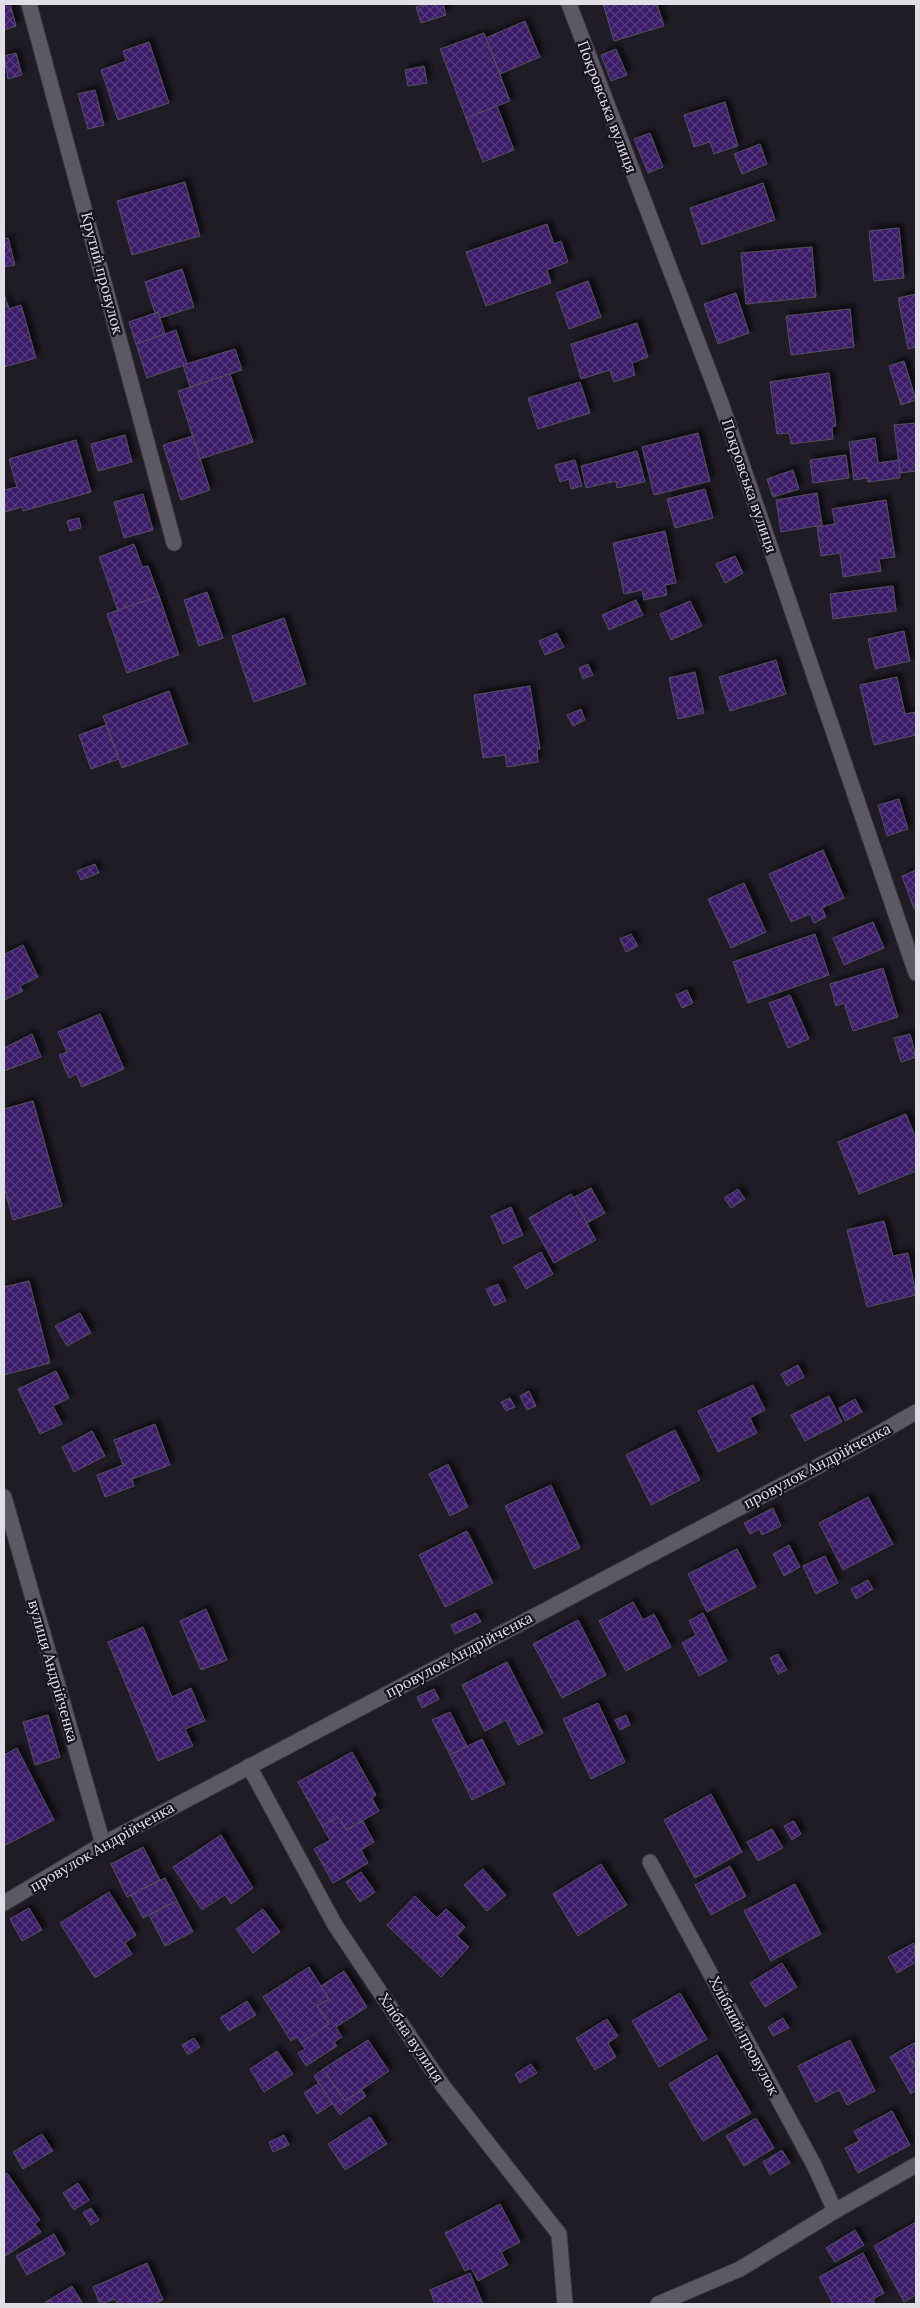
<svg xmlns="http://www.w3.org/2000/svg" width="920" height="2308" viewBox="0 0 920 2308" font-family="Lora,serif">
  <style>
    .building { fill: url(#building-cross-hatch); stroke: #53505d; filter: url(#shadow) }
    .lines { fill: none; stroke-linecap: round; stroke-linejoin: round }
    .minor-casing { stroke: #39373e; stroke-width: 17 }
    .minor { stroke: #5c5965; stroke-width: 15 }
    .labels { text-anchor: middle; stroke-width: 4.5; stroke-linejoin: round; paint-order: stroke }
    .street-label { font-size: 15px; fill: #e1dfe6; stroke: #16131d }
  </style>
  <defs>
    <pattern id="building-cross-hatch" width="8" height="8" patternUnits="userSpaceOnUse" patternTransform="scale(1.25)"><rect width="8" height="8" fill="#3a1b68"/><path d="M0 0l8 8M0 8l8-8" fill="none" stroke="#563c7e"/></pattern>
    <filter id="shadow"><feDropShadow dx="4.5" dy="-4.5" stdDeviation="2.5" flood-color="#0009"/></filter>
  </defs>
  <rect width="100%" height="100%" fill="#1f1c26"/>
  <g class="building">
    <polygon points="4,4 10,4 16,26 4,30"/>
    <polygon points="426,4 443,4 446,15 421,23 416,7"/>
    <polygon points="603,4 657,4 664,26 614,41"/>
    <polygon points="525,21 540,57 500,74 486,38"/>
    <polygon points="484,33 510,101 466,118 440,49"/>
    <polygon points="149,42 169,103 118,120 101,70 126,61 123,51"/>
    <polygon points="616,49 627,75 611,81 601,55"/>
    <polygon points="16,53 22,75 8,79 4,56"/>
    <polygon points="424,66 427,83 408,86 405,70"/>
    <polygon points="95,90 104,125 88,129 78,94"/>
    <polygon points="725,102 738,146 714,154 710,142 694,147 684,115"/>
    <polygon points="497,106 514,150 483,162 466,118"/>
    <polygon points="650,133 663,167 648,173 634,139"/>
    <polygon points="760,144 767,164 742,174 734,154"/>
    <polygon points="185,182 200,236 132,255 117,201"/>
    <polygon points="763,183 775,220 702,245 690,208"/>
    <polygon points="547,224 554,244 561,241 568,262 547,270 551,283 486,306 466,252"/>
    <polygon points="899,228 904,278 874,281 869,231"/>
    <polygon points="8,238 15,265 4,267 4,239"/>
    <polygon points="812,247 816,297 746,304 741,253"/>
    <polygon points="182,269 194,307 160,318 158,312 155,313 145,282"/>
    <polygon points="588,281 601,317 569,329 556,293"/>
    <polygon points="736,293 749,333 718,344 704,304"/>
    <polygon points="4,294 9,309 21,305 36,358 4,367"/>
    <polygon points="916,294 916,347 908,349 898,298"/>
    <polygon points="850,309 854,347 791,355 786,316"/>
    <polygon points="158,312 165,334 136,344 129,322"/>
    <polygon points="637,323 648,357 632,363 635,375 614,382 610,370 581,379 571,344"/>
    <polygon points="176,330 187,364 147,378 136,344"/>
    <polygon points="235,349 242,370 190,387 183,365"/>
    <polygon points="904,361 916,400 901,405 889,366"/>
    <polygon points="829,373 836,426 832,427 833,439 791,444 789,433 777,434 770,382"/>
    <polygon points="230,374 253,442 200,459 178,391"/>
    <polygon points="580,382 590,413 538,429 528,398"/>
    <polygon points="916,423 916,471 900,473 894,425"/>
    <polygon points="698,433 710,481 654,495 642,447"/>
    <polygon points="125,435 132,462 98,471 91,444"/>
    <polygon points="193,436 210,490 181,500 163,445"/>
    <polygon points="875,438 878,463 899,460 900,478 868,482 867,478 854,480 849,442"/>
    <polygon points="76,440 91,492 23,511 22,507 5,512 4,490 17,487 9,459"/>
    <polygon points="637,451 645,482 617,488 616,481 586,488 581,466"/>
    <polygon points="846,455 849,478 813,483 810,460"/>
    <polygon points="575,460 582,486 571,489 569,479 560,482 555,465"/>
    <polygon points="793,470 799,489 773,497 767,479"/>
    <polygon points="705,489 713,518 675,528 667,499"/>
    <polygon points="817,493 822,525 781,532 776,500"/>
    <polygon points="143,494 153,530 124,538 114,502"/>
    <polygon points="886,500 895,557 879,559 881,571 843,577 840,553 821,556 817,527 835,524 832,509"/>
    <polygon points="79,518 81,528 70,531 67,521"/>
    <polygon points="665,531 676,583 665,585 667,595 644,600 642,590 624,594 613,543"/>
    <polygon points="134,544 142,567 148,566 159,596 118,611 99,557"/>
    <polygon points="735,556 743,573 725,583 716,564"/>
    <polygon points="893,586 896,611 833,619 830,594"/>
    <polygon points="207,592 223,638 199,646 184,600"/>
    <polygon points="159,596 179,655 127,673 107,614"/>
    <polygon points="636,600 643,615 609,630 602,615"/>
    <polygon points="690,601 702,626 671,640 660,614"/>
    <polygon points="284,618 306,684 254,702 232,636"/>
    <polygon points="904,631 910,661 875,669 868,639"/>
    <polygon points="557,633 564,647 545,655 539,641"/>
    <polygon points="776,660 786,694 730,711 719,677"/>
    <polygon points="588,664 593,675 583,679 579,668"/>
    <polygon points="695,672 704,713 678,719 669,678"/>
    <polygon points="897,677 905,714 916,712 916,735 874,745 860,685"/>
    <polygon points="530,686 540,749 537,749 538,762 507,767 505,755 483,758 474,695"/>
    <polygon points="169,691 188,744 122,768 103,716"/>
    <polygon points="581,709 585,720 573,726 567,715"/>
    <polygon points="106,725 119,759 91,769 79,735"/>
    <polygon points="899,799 908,829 887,836 878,805"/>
    <polygon points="823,850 844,898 822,908 826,917 814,923 810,914 791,922 769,874"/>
    <polygon points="95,864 99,873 81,880 77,871"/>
    <polygon points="916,870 916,908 914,909 902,876"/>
    <polygon points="744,883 766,932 731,948 708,899"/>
    <polygon points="873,922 884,948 844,965 833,938"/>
    <polygon points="631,934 638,946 626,952 620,939"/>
    <polygon points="815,934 829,975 748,1003 733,962"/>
    <polygon points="23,945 38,977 20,986 23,991 4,1000 4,950 5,954"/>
    <polygon points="883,968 898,1017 853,1031 844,1003 836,1006 830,984"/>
    <polygon points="687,990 693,1003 682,1008 676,995"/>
    <polygon points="790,995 809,1039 788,1048 769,1003"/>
    <polygon points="100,1014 124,1069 82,1087 76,1074 69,1078 59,1055 67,1052 58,1032"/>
    <polygon points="32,1034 41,1057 4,1071 4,1048"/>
    <polygon points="910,1034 916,1057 901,1062 894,1038"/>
    <polygon points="33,1101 62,1206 13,1220 4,1187 4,1109"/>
    <polygon points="906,1114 916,1139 916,1171 859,1194 838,1142"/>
    <polygon points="591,1188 605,1213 587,1223 573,1198"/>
    <polygon points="738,1189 745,1199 731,1208 724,1198"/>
    <polygon points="571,1194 596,1240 554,1263 529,1218"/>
    <polygon points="511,1207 523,1235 503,1244 491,1216"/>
    <polygon points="884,1221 893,1256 908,1253 916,1295 867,1307 847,1230"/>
    <polygon points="541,1252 553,1274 526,1289 514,1267"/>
    <polygon points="29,1281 50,1363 4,1375 4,1287"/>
    <polygon points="498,1284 506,1301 494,1306 486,1289"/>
    <polygon points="80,1313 91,1333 67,1346 55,1326"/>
    <polygon points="798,1365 804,1377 787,1386 781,1374"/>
    <polygon points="56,1371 69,1398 53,1406 62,1424 40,1434 18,1389"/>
    <polygon points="753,1385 765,1410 750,1418 757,1433 718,1452 698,1411"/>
    <polygon points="529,1391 536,1406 527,1410 520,1396"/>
    <polygon points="829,1396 842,1422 805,1441 791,1415"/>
    <polygon points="510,1398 515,1407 506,1411 501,1402"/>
    <polygon points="855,1399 862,1412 845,1421 839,1408"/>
    <polygon points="155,1424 170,1465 132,1479 134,1486 105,1497 97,1475 123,1465 114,1440"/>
    <polygon points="675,1430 700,1480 651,1505 626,1455"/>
    <polygon points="92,1431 105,1456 74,1472 62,1447"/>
    <polygon points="448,1464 468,1507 450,1516 429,1474"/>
    <polygon points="551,1485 580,1548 534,1569 505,1506"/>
    <polygon points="868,1497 893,1544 843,1570 819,1523"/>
    <polygon points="773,1508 781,1526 762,1535 759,1529 750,1534 744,1523"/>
    <polygon points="467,1531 493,1583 445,1607 419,1555"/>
    <polygon points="789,1545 800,1567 784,1576 773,1554"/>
    <polygon points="737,1549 756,1587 707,1612 688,1574"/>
    <polygon points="825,1556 838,1583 816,1594 803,1566"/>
    <polygon points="868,1580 873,1589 856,1599 851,1589"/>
    <polygon points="633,1602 643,1620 654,1614 671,1647 626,1671 599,1621"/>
    <polygon points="206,1609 227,1660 201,1670 180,1621"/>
    <polygon points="476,1613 481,1622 455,1634 451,1625"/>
    <polygon points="703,1613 727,1661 699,1676 682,1643 696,1635 689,1621"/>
    <polygon points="578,1620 606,1675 562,1698 533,1644"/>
    <polygon points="143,1627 172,1697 191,1688 205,1721 185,1729 193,1746 158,1761 108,1642"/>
    <polygon points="778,1654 787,1670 778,1674 770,1658"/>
    <polygon points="507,1662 543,1733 518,1745 506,1720 485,1731 462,1685"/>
    <polygon points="434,1689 439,1699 422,1708 417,1697"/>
    <polygon points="598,1703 625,1762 591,1779 563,1719"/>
    <polygon points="450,1712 467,1746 450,1755 432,1720"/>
    <polygon points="48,1715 60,1757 35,1765 23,1722"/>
    <polygon points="626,1715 630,1725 620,1730 615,1720"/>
    <polygon points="482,1739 505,1784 472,1800 450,1755"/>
    <polygon points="17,1748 54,1820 4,1846 4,1755"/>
    <polygon points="352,1752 376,1795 372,1798 379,1811 346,1830 338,1817 322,1826 298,1782"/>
    <polygon points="711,1794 742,1852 695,1878 664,1820"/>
    <polygon points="338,1817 346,1830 363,1821 374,1842 361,1850 368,1863 333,1883 314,1849 330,1840 322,1826"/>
    <polygon points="794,1821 801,1834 792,1840 784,1826"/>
    <polygon points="772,1829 783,1848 758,1861 747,1842"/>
    <polygon points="221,1835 253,1888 231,1904 225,1895 202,1910 173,1867"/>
    <polygon points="143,1847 160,1880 127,1897 111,1864"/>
    <polygon points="601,1864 627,1905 578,1936 553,1894"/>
    <polygon points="730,1866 746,1896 711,1915 695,1885"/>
    <polygon points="483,1869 506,1895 487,1911 464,1885"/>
    <polygon points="361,1872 375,1892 360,1902 346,1882"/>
    <polygon points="165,1878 177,1901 143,1918 131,1895"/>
    <polygon points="795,1884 821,1934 771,1961 744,1911"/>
    <polygon points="109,1892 136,1935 125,1943 132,1954 95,1978 60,1923"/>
    <polygon points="415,1896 437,1918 446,1909 465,1927 457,1936 469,1947 441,1977 387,1925"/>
    <polygon points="177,1901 193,1932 165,1946 149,1915"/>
    <polygon points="29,1908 42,1930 22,1941 10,1919"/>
    <polygon points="263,1909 280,1932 253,1953 236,1929"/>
    <polygon points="914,1943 916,1962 897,1973 888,1957"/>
    <polygon points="782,1963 797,1987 765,2007 750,1983"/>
    <polygon points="309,1967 329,1999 317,2006 329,2024 301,2043 297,2037 291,2041 263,1997"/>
    <polygon points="344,1971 367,2007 336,2027 342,2037 334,2042 337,2046 306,2066 298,2053 305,2049 301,2043 329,2024 317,2006 329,1999 321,1986"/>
    <polygon points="680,1993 707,2039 659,2067 632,2021"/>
    <polygon points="247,2001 256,2015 229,2031 220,2018"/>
    <polygon points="783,2018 789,2028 773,2036 768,2027"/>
    <polygon points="607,2019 618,2036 608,2043 616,2057 595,2070 576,2038"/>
    <polygon points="194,2038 200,2047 188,2055 182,2045"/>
    <polygon points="368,2040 389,2071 345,2101 323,2069"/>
    <polygon points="850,2040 875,2091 847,2105 839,2090 816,2102 798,2066"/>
    <polygon points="916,2042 916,2064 915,2065 905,2048"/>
    <polygon points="905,2048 916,2068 916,2090 911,2094 890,2057"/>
    <polygon points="277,2051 293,2074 264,2092 250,2069"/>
    <polygon points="717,2055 751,2113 703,2141 669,2084"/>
    <polygon points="531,2064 537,2073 520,2083 515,2074"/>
    <polygon points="323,2069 345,2101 362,2090 366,2096 340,2115 314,2076"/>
    <polygon points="319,2083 332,2104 317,2114 304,2093"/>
    <polygon points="892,2111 910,2145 858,2173 845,2148 859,2141 854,2131"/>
    <polygon points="370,2117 387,2144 345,2170 328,2144"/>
    <polygon points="756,2118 774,2148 744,2166 726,2136"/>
    <polygon points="42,2134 53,2151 23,2169 13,2152"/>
    <polygon points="284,2135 289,2145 273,2152 269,2142"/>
    <polygon points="782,2150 790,2163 770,2175 763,2162"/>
    <polygon points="7,2173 40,2220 35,2224 41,2232 4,2257 4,2175"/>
    <polygon points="78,2183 89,2200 74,2210 63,2193"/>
    <polygon points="500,2204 520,2242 501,2252 508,2265 478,2281 471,2268 465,2271 445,2233"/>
    <polygon points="91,2208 99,2220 91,2225 83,2213"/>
    <polygon points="916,2222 916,2295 904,2302 874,2246"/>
    <polygon points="855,2230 864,2245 835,2262 826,2248"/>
    <polygon points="54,2234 65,2254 27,2275 16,2256"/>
    <polygon points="863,2253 884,2293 873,2299 875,2304 833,2304 819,2277"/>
    <polygon points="147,2263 163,2300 154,2304 118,2304 115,2299 100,2304 93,2287"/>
    <polygon points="470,2273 483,2304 435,2304 430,2290"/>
    <polygon points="72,2286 83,2304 45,2304 44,2303"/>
  </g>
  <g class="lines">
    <g class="minor-casing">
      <g id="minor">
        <polyline points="29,4 174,543"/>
        <polyline points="569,4 721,403 916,973"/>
        <polyline points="4,1497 103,1844"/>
        <polyline points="249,1766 335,1925 443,2086 559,2234 565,2304"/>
        <polyline points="650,1862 814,2165 835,2211"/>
        <polyline points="4,1903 103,1844 862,1443 916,1412"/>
        <polyline points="658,2304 740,2269 835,2211 916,2165"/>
      </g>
    </g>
    <use href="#minor" class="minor"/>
  </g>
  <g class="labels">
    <g class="street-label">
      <text transform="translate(607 107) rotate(69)" y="5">Покровська вулиця</text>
      <text transform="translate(102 273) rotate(75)" y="5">Крутий провулок</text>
      <text transform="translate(749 486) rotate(71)" y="5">Покровська вулиця</text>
      <text transform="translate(817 1466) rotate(-28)" y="5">провулок Андрійченка</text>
      <text transform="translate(459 1655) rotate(-28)" y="5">провулок Андрійченка</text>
      <text transform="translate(53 1671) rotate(74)" y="5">вулиця Андрійченка</text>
      <text transform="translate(102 1847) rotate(-30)" y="5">провулок Андрійченка</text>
      <text transform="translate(744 2036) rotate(62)" y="5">Хлібний провулок</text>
      <text transform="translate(411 2038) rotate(56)" y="5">Хлібна вулиця</text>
    </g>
  </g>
  <rect width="920" height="2308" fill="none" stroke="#e1dfe6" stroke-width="10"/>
</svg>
